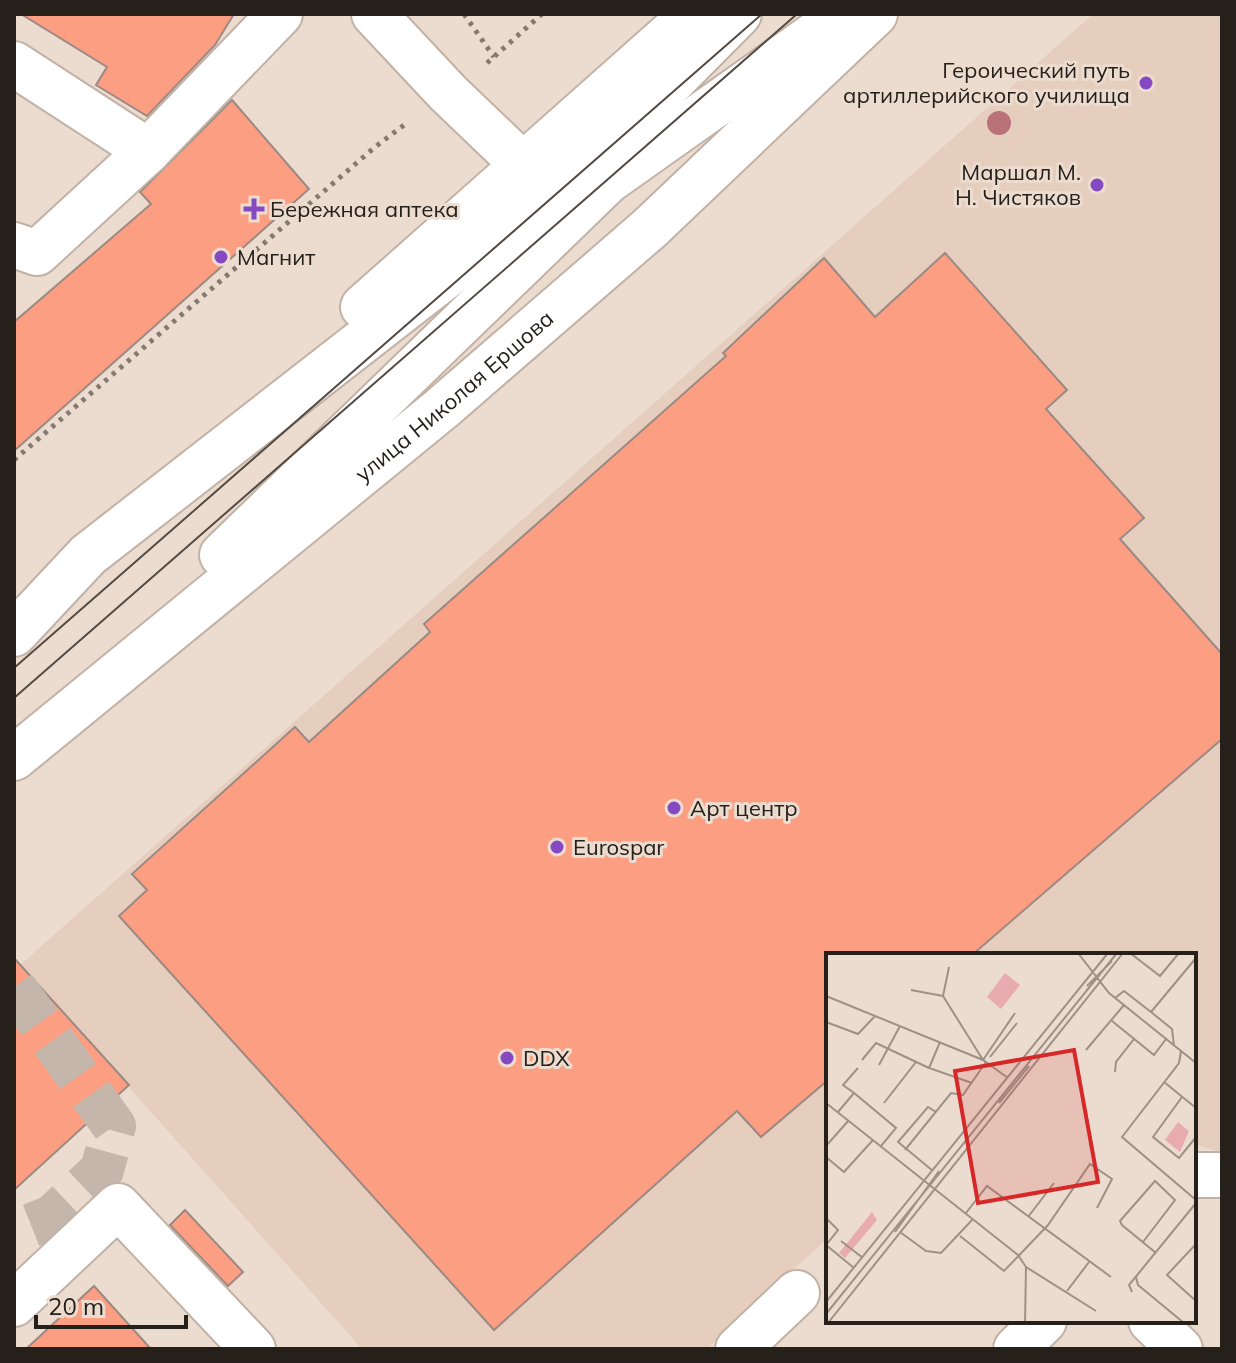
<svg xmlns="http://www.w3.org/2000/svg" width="1236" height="1363" viewBox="0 0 1236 1363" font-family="Mulish,sans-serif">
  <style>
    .built { fill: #e5cebd }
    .building { fill: #fc9e81; stroke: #9c8983; stroke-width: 2 }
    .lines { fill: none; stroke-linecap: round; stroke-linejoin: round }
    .minor-tunnel { stroke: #c4b6ab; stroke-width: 44; stroke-dasharray: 44 22; stroke-linecap: butt }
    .minor-casing { stroke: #c2b2a6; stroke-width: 48 }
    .major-casing { stroke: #c2b2a6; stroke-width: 48 }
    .path { stroke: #857a71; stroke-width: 5; stroke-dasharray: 4 6; stroke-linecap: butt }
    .minor { stroke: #fff; stroke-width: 44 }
    .major { stroke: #fff; stroke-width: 44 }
    .tram { stroke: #534b44; stroke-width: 2 }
    .tree { fill: #b9727a }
    .poi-dot { fill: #854ac1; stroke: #ecdccf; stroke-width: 3 }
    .labels { text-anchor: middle; stroke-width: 6; stroke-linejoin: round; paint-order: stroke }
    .poi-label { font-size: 22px; fill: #26201b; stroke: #ecdccf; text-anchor: start }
    .street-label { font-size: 22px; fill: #26201b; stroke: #ecdccf }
    .inset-road { fill: none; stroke: #9d9187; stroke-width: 2 }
    .view { fill: #d62828; fill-opacity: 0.15; stroke: #d62828; stroke-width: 4 }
    .inset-edge { fill: none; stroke: #26201b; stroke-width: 4 }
  </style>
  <rect width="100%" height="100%" fill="#ecdccf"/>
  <polygon class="built" points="1093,14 1222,14 1222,1153 1198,1145 1194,1149 1194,955 828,955 828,1238 707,1349 362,1349 20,965"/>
  <g class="building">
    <polygon points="21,14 234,14 215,45 147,116 96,85 107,67"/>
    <polygon points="232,100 309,189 14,451 14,322 151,204 140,192"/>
    <polygon points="945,253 1067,390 1046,409 1144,518 1120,539 1222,654 1222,739 972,955 828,955 828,1080 761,1137 737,1111 494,1330 119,916 147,890 132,874 295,727 309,742 430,632 424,624 726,356 723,353 824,258 875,317"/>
    <polygon points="14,958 129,1085 14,1190"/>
    <polygon points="185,1210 243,1272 228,1286 170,1225"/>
    <polygon points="94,1286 151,1349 26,1349"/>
  </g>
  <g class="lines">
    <polyline class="minor-tunnel" points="14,987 114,1126 102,1170 52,1217 14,1232"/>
    <g class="minor-casing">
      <g id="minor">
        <polyline points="374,14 448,93 522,164"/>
        <polyline points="14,64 148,151"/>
        <polyline points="14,245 37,253 148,151 280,14"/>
        <polyline points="1194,1175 1222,1175"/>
        <polyline points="14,1304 118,1206 253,1349"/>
        <polyline points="1151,1321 1180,1349"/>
        <polyline points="738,1349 797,1293"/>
        <polyline points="1016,1349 1044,1321"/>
      </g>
    </g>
    <g class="major-casing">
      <g id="major">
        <polyline points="363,307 693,14"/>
        <polyline points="222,555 608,181 838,18"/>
        <polyline points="14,634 88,555 590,164 739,14"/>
        <path id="s1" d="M14,758L441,409L650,228L875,14"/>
      </g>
    </g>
    <g class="path">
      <polyline points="464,14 494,57"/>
      <polyline points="487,63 542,14"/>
      <polyline points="14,460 375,147 408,122"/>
    </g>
    <use href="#minor" class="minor"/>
    <use href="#major" class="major"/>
    <g class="tram">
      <polyline points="14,668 762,14"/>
      <polyline points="14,698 797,14"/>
    </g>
  </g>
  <circle class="tree" cx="999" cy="123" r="12"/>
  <g class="poi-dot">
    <circle cx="1146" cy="83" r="8"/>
    <circle cx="1097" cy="185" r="8"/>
    <path d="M250 197h8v8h8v8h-8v8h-8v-8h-8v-8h8z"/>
    <circle cx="221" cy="257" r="8"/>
    <circle cx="674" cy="808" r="8"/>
    <circle cx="557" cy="847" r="8"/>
    <circle cx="507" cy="1058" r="8"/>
  </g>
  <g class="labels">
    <g class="poi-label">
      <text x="1130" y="78" text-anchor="end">Героический путь<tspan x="1130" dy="25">артиллерийского училища</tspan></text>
      <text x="1081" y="180" text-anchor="end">Маршал М.<tspan x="1081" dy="25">Н. Чистяков</tspan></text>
      <text x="270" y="217">Бережная аптека</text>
      <text x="237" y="265">Магнит</text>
      <text x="690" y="816">Арт центр</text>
      <text x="573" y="855">Eurospar</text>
      <text x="523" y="1066">DDX</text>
    </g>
    <g class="street-label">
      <text dy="8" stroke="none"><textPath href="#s1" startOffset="570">улица Николая Ершова</textPath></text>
    </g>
  </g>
  <g transform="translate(826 953)">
    <rect width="370" height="370" fill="#ecdccf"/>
    <path d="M179,20L194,32L175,56L161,44ZM352,169L363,178L354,199L339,187ZM46,259L51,267L19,305L13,300Z" fill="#e8abaf"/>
    <path class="inset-road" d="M252,0L283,40L370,110M304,0L334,23L353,0M123,14L117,43L157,107M261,33L286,8M85,37L117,43M0,43L157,107L182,125M289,45L298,38L325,59L346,76L348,93M325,59L370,5M286,68L328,102L340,86M0,69L32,81L49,63M114,89L103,115L146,130M260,97L298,52M355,98L353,110L296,184L370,247M164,104L191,70M36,107L50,90L103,115M157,107L189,60M53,112L74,73M289,119L290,109L308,86M338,129L370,155M28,140L17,132L32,115M356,144L327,184L353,205L370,184M0,150L192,302L200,314L199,370M58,150L90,109M173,150L203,113M12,159L28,140L70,175L55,193M0,193L23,167M79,197L125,140L137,142L160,109M0,204L18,219L47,187M107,218L72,189L102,154L110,159M140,260L161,233L285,324M202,264L228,230M0,265L12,277L0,292M69,279L113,218M74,279L100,298L115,300L147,266M134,283L178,318L222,272L264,211L286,226L271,255M15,288L37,305M317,289L349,247L329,228L294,268L296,272L330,300M370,291L341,322L370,348M0,292L28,315M200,314L270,358M310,324L312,332L358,370M241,338L263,309M306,339L303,332L370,250M0,349L282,0M0,361L291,0M2,370L297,0"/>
    <path class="view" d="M248,97L272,229L152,250L129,118Z"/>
    <rect width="370" height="370" class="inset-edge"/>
  </g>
  <rect width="1236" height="1363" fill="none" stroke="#26201b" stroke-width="32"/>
  <path d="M36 1315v12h150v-12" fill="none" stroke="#26201b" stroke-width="4"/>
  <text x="48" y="1315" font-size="24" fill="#26201b" stroke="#ecdccf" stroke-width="6" paint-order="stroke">20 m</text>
</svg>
